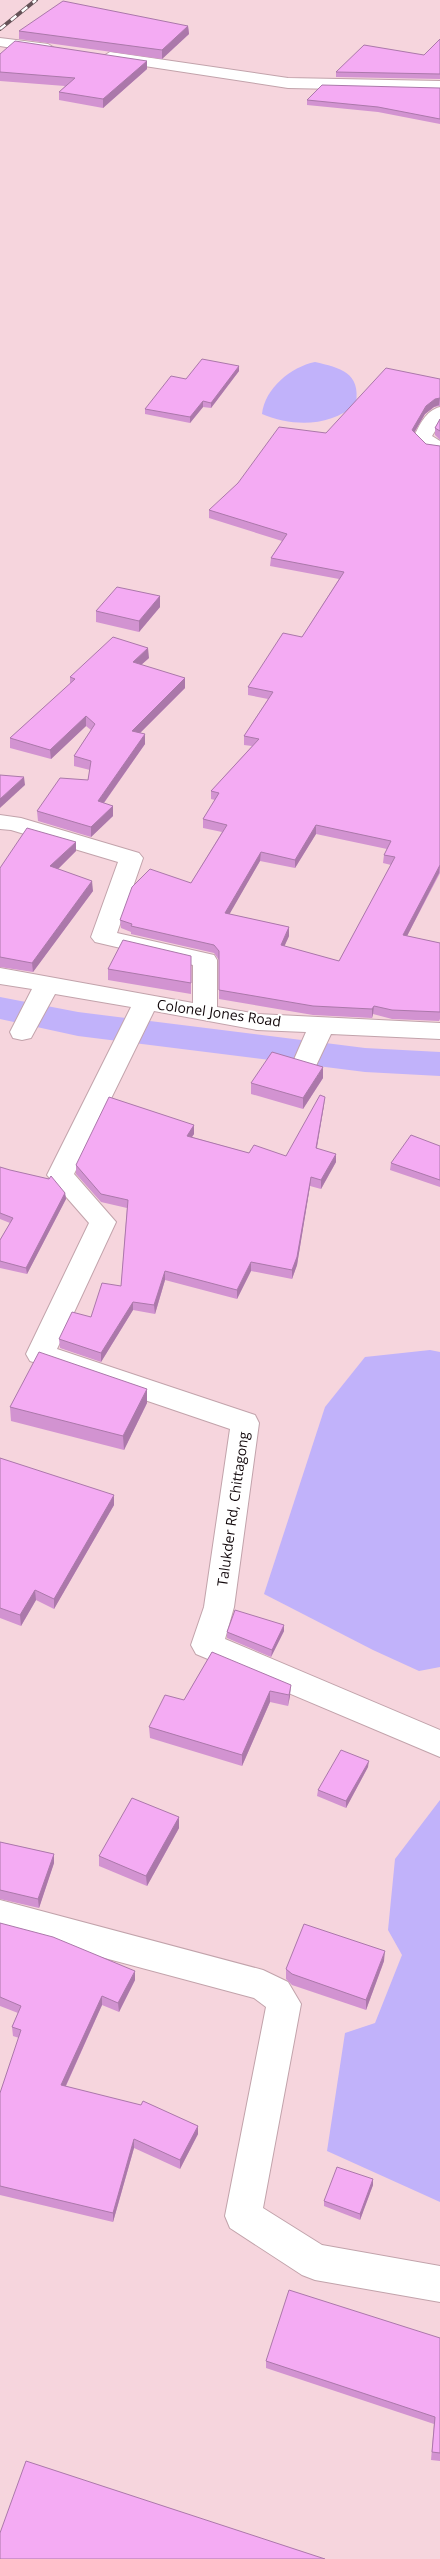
<svg xmlns="http://www.w3.org/2000/svg" width="440" height="2559" viewBox="0 0 440 2559" font-family="'Open Sans',sans-serif">
  <style>
    .water { fill: #c1b2fa }
    .lines { fill: none; stroke-linecap: round; stroke-linejoin: round }
    .canal { fill: #c1b2fa; fill-rule: evenodd }
    .minor-casing { stroke: #c2a3ab; stroke-width: 2 }
    .minor { fill: #fff; fill-rule: evenodd }
    .rail-casing { stroke: #655257; stroke-width: 4 }
    .rail { stroke: #fff; stroke-width: 2.5; stroke-dasharray: 7; stroke-linecap: butt }
    .wall { fill: #d293d1; fill-rule: evenodd }
    .shaded-wall { fill: #ab78aa }
    .building { fill: #f4abf3; stroke: #ab78aa; fill-rule: evenodd }
    .labels { text-anchor: middle; stroke-width: 4; stroke-linejoin: round; paint-order: stroke }
    .street-label { font-size: 14px; fill: #12080b; stroke: #fff }
  </style>
  <rect width="100%" height="100%" fill="#f6d5dd"/>
  <g class="water">
    <path d="M315,362C340,368 361,372 356,404C330,427 293,427 262,414C265,388 291,367 315,362Z"/>
    <polygon points="430,1350 440,1352 440,1667 419,1671 373,1650 264,1594 325,1407 365,1357"/>
    <polygon points="440,1800 440,2202 327,2151 345,2033 375,2023 402,1955 388,1930 395,1859"/>
  </g>
  <g class="lines">
    <polygon class="canal" points="0,997 78,1012 365,1048 440,1052 440,1076 365,1072 78,1036 0,1019"/>
    <g class="minor-casing">
      <g id="minor">
        <polygon points="0,38 48,44 56,49 48,54 0,46"/>
        <polygon points="110,52 288,78 440,81 440,91 288,88 105,60 102,57"/>
        <path d="M440,407V423L432,436L440,441V453L427,450L413,438C420,425 425,411 440,407Z"/>
        <polygon points="0,815 21,818 139,853 143,858 117,933 214,955 217,960 217,1007 257,1014 440,1023 440,1039 331,1034 314,1070 305,1072 296,1070 292,1064 306,1032 257,1030 154,1011 74,1174 116,1222 57,1349 255,1415 259,1423 234,1607 225,1639 440,1730 440,1757 196,1654 191,1645 204,1607 230,1429 30,1361 26,1354 89,1223 47,1175 131,1007 55,994 31,1038 22,1040 13,1038 10,1032 32,989 0,984 0,968 193,1003 193,965 95,942 91,937 118,862 11,830 0,829"/>
        <polygon points="0,1900 263,1970 288,1982 301,2004 263,2208 322,2245 440,2266 440,2302 315,2280 302,2275 230,2228 225,2216 266,2007 254,1998 0,1930"/>
      </g>
    </g>
    <use href="#minor" class="minor"/>
    <g class="rail-casing">
      <polyline id="rail" points="0,29 36,0"/>
    </g>
    <use href="#rail" class="rail"/>
  </g>
  <g class="wall">
    <polygon points="188,26 189,34 162,59 19,39 19,31"/>
    <polygon points="440,39 440,79 336,77 336,72 424,55"/>
    <polygon points="0,54 147,61 147,69 103,108 59,100 59,92 65,86 0,81"/>
    <polygon points="440,88 440,124 378,112 307,105 307,100"/>
    <polygon points="239,371 211,408 203,407 190,423 145,414 145,409 186,379"/>
    <path d="M440,379V406L434,407L425,414L414,433L426,444L440,446V873L407,936L440,943V1019L439,1021L392,1019L373,1014L372,1018L313,1015L219,999V960L214,953L131,934V932L121,928L120,920L191,883L222,832L203,828V819L215,800L211,799V791L252,746L244,745V736L268,699L248,695V687L302,637L339,579L270,566L271,558L282,541L209,518V510L326,433ZM316,834L387,849L384,855L383,863L391,865L339,961L284,946L289,936V927L229,914L260,861L295,868Z"/>
    <polygon points="440,419 440,440 435,435 435,428"/>
    <polygon points="160,596 160,607 139,632 96,622 96,611"/>
    <polygon points="149,658 141,665 185,688 140,733 145,744 104,803 113,816 91,837 38,821 37,811 88,780 90,770 74,766 74,756 91,730 86,726 51,759 10,748 10,738 70,684 70,677"/>
    <polygon points="76,851 58,869 93,891 33,972 0,967 0,868"/>
    <polygon points="191,956 191,994 108,980 108,969"/>
    <polygon points="323,1078 303,1109 251,1094 251,1083"/>
    <polygon points="324,1105 317,1148 336,1162 321,1189 310,1186 297,1265 292,1279 251,1271 237,1299 165,1280 155,1314 133,1310 101,1362 60,1348 59,1339 91,1317 121,1286 127,1208 101,1202 76,1174 76,1165 194,1125 194,1134 192,1137 249,1153 286,1156"/>
    <polygon points="440,1146 440,1187 390,1170 391,1163"/>
    <polygon points="0,1167 65,1193 66,1199 27,1274 0,1268 0,1240 10,1223 0,1219"/>
    <polygon points="147,1389 147,1403 124,1450 11,1421 10,1407"/>
    <polygon points="0,1458 114,1505 54,1609 36,1600 21,1626 0,1618"/>
    <polygon points="284,1631 271,1657 227,1638 227,1632"/>
    <polygon points="212,1652 290,1696 288,1706 270,1702 242,1766 150,1738 149,1727 184,1700"/>
    <polygon points="368,1767 346,1808 317,1796 318,1790"/>
    <polygon points="179,1817 179,1828 147,1886 99,1866 99,1856"/>
    <polygon points="0,1842 54,1854 54,1863 39,1908 0,1899"/>
    <polygon points="0,1923 135,1980 119,2012 102,2005 66,2086 198,2126 198,2134 180,2169 134,2148 113,2222 0,2195 0,2093 19,2038 13,2036 12,2027 18,2013 0,2006"/>
    <polygon points="384,1961 366,2010 292,1985 286,1979 286,1969"/>
    <polygon points="373,2185 360,2220 324,2206 324,2201"/>
    <polygon points="440,2338 440,2461 431,2460 434,2424 266,2368 266,2361"/>
  </g>
  <g class="shaded-wall">
    <polygon points="188,26 189,34 162,59 162,50"/>
    <polygon points="147,61 147,69 103,108 103,99"/>
    <polygon points="239,366 239,371 211,408 211,403"/>
    <polygon points="440,397 439,405 434,407 425,414 411,438 412,430 426,406 435,399"/>
    <polygon points="203,401 203,407 190,423 190,417"/>
    <polygon points="160,596 160,607 139,632 139,621"/>
    <polygon points="148,648 149,658 133,672 133,662"/>
    <polygon points="185,678 185,688 132,741 132,731"/>
    <polygon points="86,716 86,726 51,759 50,750"/>
    <polygon points="145,734 145,744 98,811 98,801"/>
    <polygon points="24,777 25,785 0,808 0,799"/>
    <polygon points="113,806 113,816 91,837 91,827"/>
    <polygon points="316,825 316,834 295,868 295,860"/>
    <polygon points="76,842 76,851 51,876 50,866"/>
    <polygon points="261,852 260,861 225,922 225,913"/>
    <polygon points="440,865 439,873 403,944 403,935"/>
    <polygon points="92,881 93,891 33,972 32,963"/>
    <polygon points="289,927 289,936 281,954 281,945"/>
    <polygon points="374,1006 373,1014 372,1018 372,1009"/>
    <polygon points="323,1067 323,1078 303,1109 303,1098"/>
    <polygon points="325,1097 324,1105 315,1157 316,1148"/>
    <polygon points="194,1125 194,1134 187,1144 187,1136"/>
    <polygon points="336,1154 336,1162 321,1189 321,1180"/>
    <polygon points="311,1177 310,1186 297,1265 292,1279 292,1270"/>
    <polygon points="65,1193 66,1199 27,1274 26,1268"/>
    <polygon points="251,1262 251,1271 237,1299 237,1290"/>
    <polygon points="165,1271 165,1280 155,1314 154,1305"/>
    <polygon points="133,1302 133,1310 101,1362 101,1353"/>
    <polygon points="147,1389 147,1403 124,1450 123,1436"/>
    <polygon points="114,1495 114,1505 54,1609 54,1599"/>
    <polygon points="35,1590 36,1600 21,1626 20,1615"/>
    <polygon points="284,1625 284,1631 271,1657 272,1650"/>
    <polygon points="291,1685 290,1696 288,1706 289,1695"/>
    <polygon points="270,1691 270,1702 242,1766 242,1755"/>
    <polygon points="369,1761 368,1767 346,1808 346,1801"/>
    <polygon points="179,1817 179,1828 147,1886 146,1876"/>
    <polygon points="54,1854 54,1863 39,1908 38,1899"/>
    <polygon points="385,1951 384,1961 366,2010 366,2000"/>
    <polygon points="135,1971 135,1980 119,2012 118,2003"/>
    <polygon points="102,1996 102,2005 62,2094 61,2085"/>
    <polygon points="198,2126 198,2134 180,2169 180,2160"/>
    <polygon points="134,2139 134,2148 113,2222 113,2213"/>
    <polygon points="373,2179 373,2185 360,2220 360,2214"/>
  </g>
  <g class="building">
    <polygon points="63,1 188,26 162,50 19,31"/>
    <polygon points="440,39 440,74 336,72 364,45 424,55"/>
    <polygon points="15,41 147,61 103,99 59,92 75,78 0,72 0,54"/>
    <polygon points="322,85 440,88 440,119 378,107 307,100"/>
    <polygon points="202,359 239,366 211,403 203,401 190,417 145,409 171,376 186,379"/>
    <path d="M386,368L440,379V398L435,399L426,406L412,430L426,444L440,446V865L403,935L440,943V1012L392,1010L374,1006L372,1009L313,1006L219,990V951L214,945L131,926L132,924L120,920L132,887L150,869L191,883L227,825L203,819L219,793L211,791L259,739L244,736L273,692L248,687L283,633L302,637L344,572L271,558L287,534L209,510L238,483L279,427L326,433ZM316,825L391,841L384,855L395,857L339,961L281,945L289,927L225,913L261,852L295,860Z"/>
    <polygon points="440,419 440,431 435,428"/>
    <polygon points="117,587 160,596 139,621 96,611"/>
    <polygon points="113,637 148,648 133,662 185,678 132,731 145,734 98,801 113,806 91,827 37,811 60,778 88,780 91,761 74,756 95,724 86,716 50,750 10,738 75,679 70,677"/>
    <polygon points="0,775 24,777 0,799"/>
    <polygon points="27,828 76,842 50,866 92,881 32,963 0,957 0,868"/>
    <polygon points="123,940 191,956 191,983 108,969"/>
    <polygon points="272,1052 323,1067 303,1098 251,1083"/>
    <polygon points="320,1095 325,1097 316,1148 336,1154 321,1180 311,1177 297,1257 292,1270 251,1262 237,1290 165,1271 154,1305 133,1302 101,1353 59,1339 72,1312 91,1317 102,1283 121,1286 128,1200 101,1194 76,1165 109,1097 194,1125 187,1136 249,1153 254,1145 286,1156"/>
    <polygon points="411,1135 440,1146 440,1180 391,1163"/>
    <polygon points="0,1167 10,1170 49,1179 51,1176 65,1193 26,1268 0,1261 0,1240 13,1218 0,1213"/>
    <polygon points="39,1352 147,1389 123,1436 10,1407"/>
    <polygon points="0,1458 114,1495 54,1599 35,1590 20,1615 0,1608"/>
    <polygon points="235,1610 284,1625 272,1650 227,1632"/>
    <polygon points="212,1652 291,1685 289,1695 270,1691 242,1755 149,1727 165,1695 184,1700"/>
    <polygon points="341,1750 369,1761 346,1801 318,1790"/>
    <polygon points="132,1798 179,1817 146,1876 99,1856"/>
    <polygon points="0,1842 54,1854 38,1899 0,1890"/>
    <polygon points="0,1923 53,1937 135,1971 118,2003 102,1996 61,2085 141,2105 143,2101 198,2126 180,2160 134,2139 113,2213 0,2186 0,2093 21,2030 12,2027 21,2006 0,1997"/>
    <polygon points="304,1924 385,1951 366,2000 292,1974 286,1969"/>
    <polygon points="337,2167 373,2179 360,2214 324,2201"/>
    <polygon points="289,2290 440,2338 440,2453 432,2452 435,2417 266,2361"/>
    <polygon points="26,2461 325,2559 0,2559 0,2533"/>
  </g>
  <g class="labels">
    <g class="street-label">
      <text transform="translate(219 1013) rotate(8)" y="5">Colonel Jones Road</text>
      <text transform="translate(233 1509) rotate(-82)" y="5">Talukder Rd, Chittagong</text>
    </g>
  </g>
</svg>
